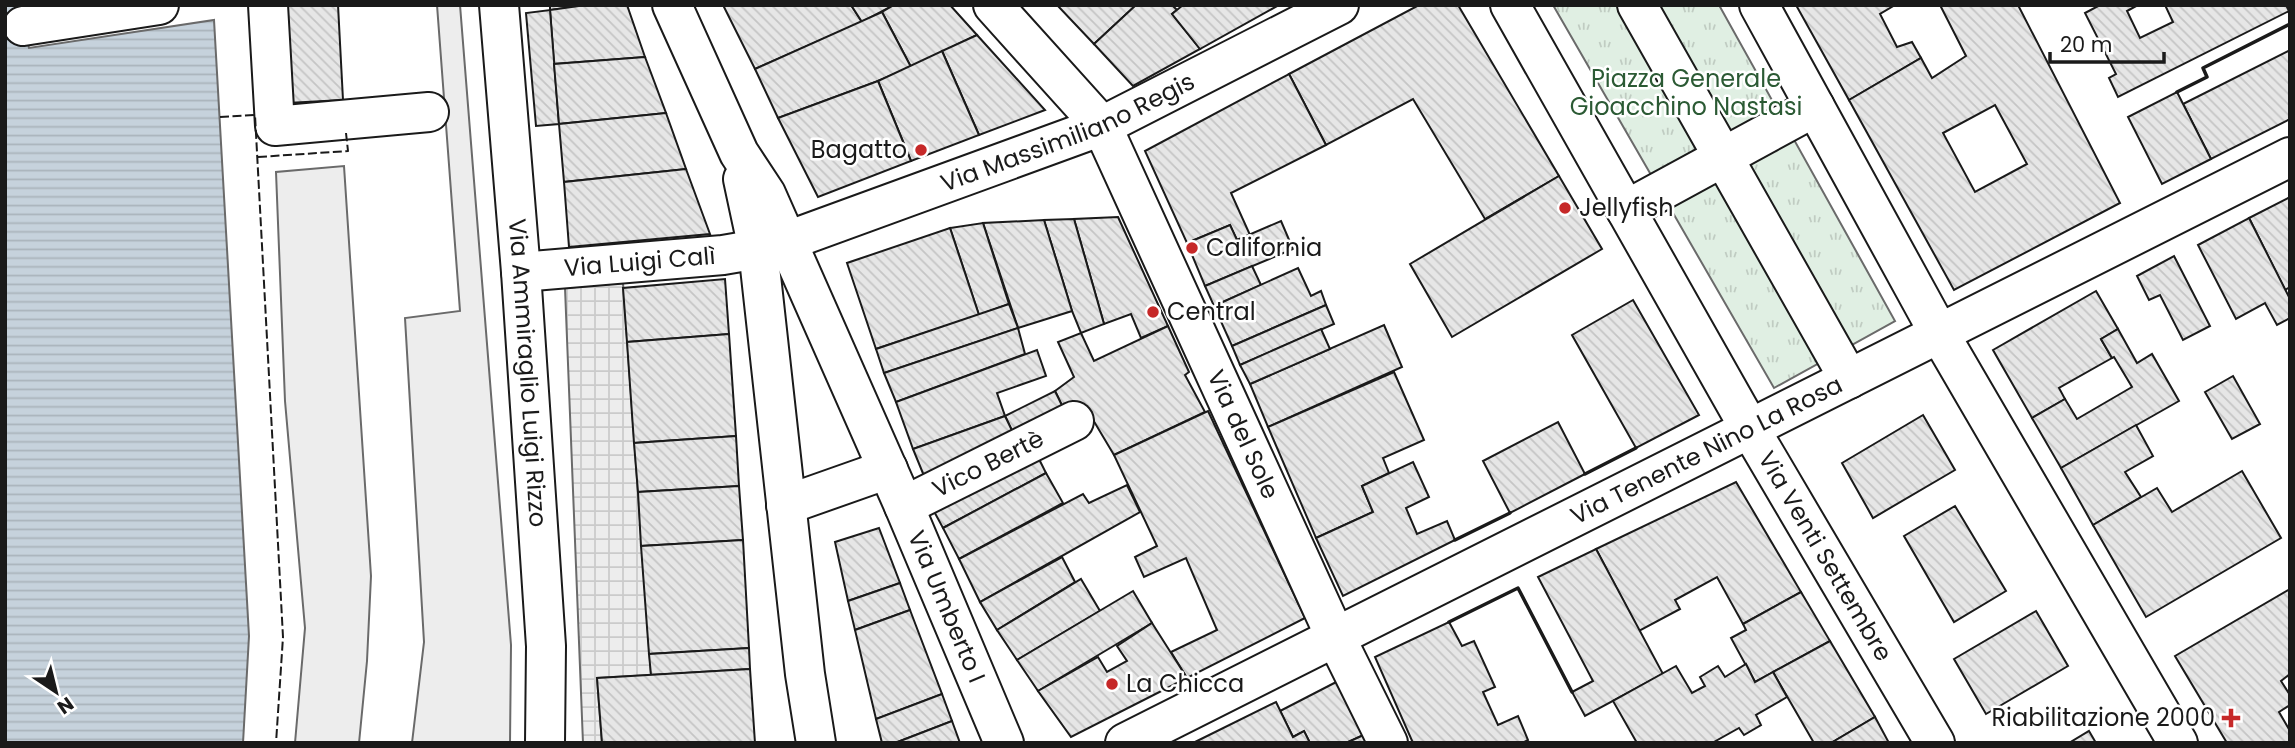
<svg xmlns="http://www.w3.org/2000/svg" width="2295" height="748" viewBox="0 0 2295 748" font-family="Poppins,sans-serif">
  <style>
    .grass { fill: url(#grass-tufts); stroke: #6a6a6a; stroke-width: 2 }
    .parking { fill: #ededed; stroke: #6a6a6a; stroke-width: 2 }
    .plaza { fill: url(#plaza-grid); stroke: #6a6a6a; stroke-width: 2 }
    .water { fill: url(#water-rules); stroke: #6a6a6a; stroke-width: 2 }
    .building { fill: url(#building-back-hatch); stroke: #1a1a1a; stroke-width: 2; fill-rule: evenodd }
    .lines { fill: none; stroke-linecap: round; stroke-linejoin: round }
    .minor-casing { stroke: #1a1a1a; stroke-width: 42 }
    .major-casing { stroke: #1a1a1a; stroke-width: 42 }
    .minor { stroke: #fff; stroke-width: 38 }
    .major { stroke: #fff; stroke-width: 38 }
    .fence { stroke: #1a1a1a; stroke-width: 2; stroke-dasharray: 9 3.5; stroke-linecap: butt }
    .wall { stroke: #1a1a1a; stroke-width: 3.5 }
    .poi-dot { fill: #c62828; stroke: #fff; stroke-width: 2.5 }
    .labels { text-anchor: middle; stroke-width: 5; stroke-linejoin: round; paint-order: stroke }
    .park-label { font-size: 24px; fill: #2b5a34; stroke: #fff }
    .street-label { font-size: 24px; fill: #1a1a1a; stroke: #fff }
    .poi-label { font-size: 24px; fill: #1a1a1a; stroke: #fff; text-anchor: start }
  </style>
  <defs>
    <pattern id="grass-tufts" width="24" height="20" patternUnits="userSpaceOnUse" patternTransform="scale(1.75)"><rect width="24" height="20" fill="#e0efe3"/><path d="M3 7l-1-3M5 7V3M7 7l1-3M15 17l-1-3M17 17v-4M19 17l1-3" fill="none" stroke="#c0ccc2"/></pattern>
    <pattern id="plaza-grid" width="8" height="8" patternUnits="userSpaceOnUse" patternTransform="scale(1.75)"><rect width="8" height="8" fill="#ededed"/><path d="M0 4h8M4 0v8" fill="none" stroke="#cbcbcb"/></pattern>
    <pattern id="water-rules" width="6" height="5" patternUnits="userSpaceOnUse" patternTransform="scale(1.75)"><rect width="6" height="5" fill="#c6d2dc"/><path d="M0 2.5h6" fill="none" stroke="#aab4bc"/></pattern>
    <pattern id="building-back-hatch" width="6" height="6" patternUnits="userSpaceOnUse" patternTransform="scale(1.75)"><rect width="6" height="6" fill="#e6e6e6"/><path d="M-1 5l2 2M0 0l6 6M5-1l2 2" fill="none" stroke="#c5c5c5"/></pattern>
  </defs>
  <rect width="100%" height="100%" fill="#fff"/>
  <polygon class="grass" points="1553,5 1719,5 1895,321 1774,388"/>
  <g class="parking">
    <polygon points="437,5 460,5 511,645 510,743 412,743 424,642 405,318 460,311"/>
    <polygon points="344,166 371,576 367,661 359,743 295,743 305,628 285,401 276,172"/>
  </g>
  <polygon class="plaza" points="623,283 651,675 597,678 602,743 583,743 565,288"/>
  <polygon class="water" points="5,5 17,5 29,48 214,20 249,636 243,743 5,743"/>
  <g class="building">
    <polygon points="282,5 338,5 343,100 287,103"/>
    <polygon points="550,5 586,5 550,10"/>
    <polygon points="586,5 627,5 645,57 554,64 550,10"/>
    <polygon points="723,5 851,5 862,22 755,69"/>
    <polygon points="851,5 894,5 862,22"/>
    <polygon points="894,5 950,5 977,35 911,67 882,12"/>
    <polygon points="1057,5 1136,5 1094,44"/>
    <polygon points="1136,5 1172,5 1177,10 1172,14 1200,49 1133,86 1094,44"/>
    <polygon points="1183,5 1279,5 1200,49 1172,14"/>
    <polygon points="1419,5 1458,5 1559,176 1485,219 1413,99 1326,145 1289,74"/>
    <polygon points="1796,5 1895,5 1880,14 1897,47 1912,42 1921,58 1849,100"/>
    <path d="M1940,5H2018L2120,203L1954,290L1849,100L1921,58L1932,78L1966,56ZM1995,105L2027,164L1975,192L1943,133Z"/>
    <polygon points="2100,5 2138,5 2127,11 2140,38 2173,22 2165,5 2286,5 2289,11 2118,97 2109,78 2116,74 2085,13"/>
    <polygon points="550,10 559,124 536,126 526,13"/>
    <polygon points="882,12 911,67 878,81 778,118 755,69"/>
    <polygon points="977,35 1045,110 979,135 942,51"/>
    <polygon points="2290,50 2290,119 2211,159 2183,104"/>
    <polygon points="942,51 979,135 911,161 878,81"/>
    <polygon points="645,57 666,113 559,124 554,64"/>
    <polygon points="1289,74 1326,145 1231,193 1250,235 1237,240 1230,225 1187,243 1145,151"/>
    <polygon points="878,81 911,161 818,197 778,118"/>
    <polygon points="2177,92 2211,159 2162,184 2128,117"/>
    <polygon points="666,113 686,169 564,182 559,124"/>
    <polygon points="686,169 710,234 569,247 564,182"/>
    <polygon points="1559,176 1602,249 1452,337 1410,264"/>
    <polygon points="2290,197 2290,287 2285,290 2249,218"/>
    <polygon points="1118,217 1168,326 1141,338 1131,314 1104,324 1074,219"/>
    <polygon points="2249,218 2290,299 2290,318 2277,325 2265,303 2236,319 2198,245"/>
    <polygon points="1074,219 1104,324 1081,333 1072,311 1044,220"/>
    <polygon points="1044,220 1072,311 1018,328 983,223"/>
    <polygon points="1281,221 1293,249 1205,286 1187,243 1230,225 1237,240"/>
    <polygon points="983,223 1009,304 979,315 950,228"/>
    <polygon points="950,228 979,315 876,349 847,263"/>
    <polygon points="2174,256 2210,326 2183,340 2160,295 2149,300 2137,276"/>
    <polygon points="1252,266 1261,285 1214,306 1205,286"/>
    <polygon points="1298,268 1311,296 1321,291 1326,305 1232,346 1214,306"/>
    <polygon points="725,279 729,334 627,342 623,288"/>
    <polygon points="2096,291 2118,329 2101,339 2112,358 2059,388 2065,399 2032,418 1993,350"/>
    <polygon points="1633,300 1699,415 1636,448 1572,335"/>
    <polygon points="1009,304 1018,328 884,373 876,349"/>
    <polygon points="1326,305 1334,324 1240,365 1232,346"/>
    <polygon points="1384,325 1402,367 1268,427 1250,384"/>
    <polygon points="1168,326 1189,372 1185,375 1205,412 1114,455 1086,408 1068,418 1055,391 1074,377 1058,342 1081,333 1094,361"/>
    <polygon points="1018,328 1025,354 896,402 884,373"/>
    <polygon points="1321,329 1330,349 1250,384 1240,365"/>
    <polygon points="2118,329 2137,363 2152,354 2179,401 2061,468 2032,418 2065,399 2077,419 2132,387 2114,357 2112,358 2101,339"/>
    <polygon points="729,334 736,436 634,443 627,342"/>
    <polygon points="1037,350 1046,376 997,393 1005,416 913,449 896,402"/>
    <polygon points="1394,372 1424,440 1383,458 1389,473 1362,486 1373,512 1316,538 1268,427"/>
    <polygon points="2233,376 2260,424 2232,439 2205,392"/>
    <polygon points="1055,391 1068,418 1018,443 1005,416"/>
    <polygon points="1208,411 1305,618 1187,678 1171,652 1217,630 1186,558 1144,577 1135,557 1157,546 1114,455"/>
    <polygon points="1923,415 1955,470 1873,518 1842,463"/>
    <polygon points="1005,416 1018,443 929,488 913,449"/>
    <polygon points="1558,422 1585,474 1510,513 1483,461"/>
    <polygon points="2136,425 2153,456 2125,472 2141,497 2093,525 2061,468"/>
    <polygon points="736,436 739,486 638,492 634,443"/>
    <polygon points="1034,449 1046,473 943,528 930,504"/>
    <polygon points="1413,462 1429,497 1406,508 1417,534 1447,521 1455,540 1343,596 1316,538 1373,512 1362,486"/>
    <polygon points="2242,471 2281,538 2146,617 2093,525 2157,488 2172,512"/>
    <polygon points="1046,473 1063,503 959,559 943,528"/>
    <polygon points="1736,482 1801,592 1743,624 1717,577 1675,600 1680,609 1639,631 1596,549"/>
    <polygon points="1127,485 1140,512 980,602 959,559 1083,494 1089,503"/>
    <polygon points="739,486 743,540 641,546 638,492"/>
    <polygon points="1955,506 2006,591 1954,622 1904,536"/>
    <polygon points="879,528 900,583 848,601 835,542"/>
    <polygon points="743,540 749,648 649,654 641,546"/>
    <polygon points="1596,549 1663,674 1585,716 1572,692 1593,681 1538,577"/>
    <polygon points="1062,557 1075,582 997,630 980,602"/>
    <polygon points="1081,579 1100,611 1017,660 997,630"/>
    <polygon points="900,583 910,610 855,630 848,601"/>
    <polygon points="2290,589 2290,674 2281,681 2290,695 2290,705 2279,712 2290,731 2290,743 2227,743 2175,656"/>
    <polygon points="1133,591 1152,623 1038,691 1017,660"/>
    <polygon points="1801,592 1830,641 1755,682 1731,638 1746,630 1743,624"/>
    <polygon points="910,610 942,694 876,719 855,630"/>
    <polygon points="2036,611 2068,666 1986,714 1954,659"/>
    <polygon points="1449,622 1462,646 1474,641 1495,687 1483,692 1498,725 1518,716 1528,740 1522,743 1413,743 1375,657"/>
    <polygon points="1152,623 1187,678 1071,737 1038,691 1098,657 1107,672 1127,661 1117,646"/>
    <polygon points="1830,641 1875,717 1831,743 1814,743 1773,672"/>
    <polygon points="749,648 750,669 651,675 649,654"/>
    <polygon points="1746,664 1755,682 1773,672 1787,697 1756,715 1761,725 1744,735 1739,728 1712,743 1637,743 1613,701 1676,666 1692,693 1705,686 1700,677 1718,666 1725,677"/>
    <polygon points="750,669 755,743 602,743 597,678"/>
    <polygon points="1344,678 1368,733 1346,743 1310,743 1304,731 1293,737 1280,711"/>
    <polygon points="942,694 952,721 895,743 882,743 876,719"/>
    <polygon points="1276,702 1293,737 1304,731 1310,743 1193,743"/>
    <polygon points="1875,717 1889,743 1831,743"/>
    <polygon points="952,721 960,743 895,743"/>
    <polygon points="2089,731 2096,743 2069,743"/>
    <polygon points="1368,733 1373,743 1346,743"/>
  </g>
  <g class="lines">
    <g class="minor-casing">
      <g id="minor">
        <polyline points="268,5 275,126 429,112"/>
        <path id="s1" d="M672,5L739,153L766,194L904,506L1004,743"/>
        <path id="s2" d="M993,5L1102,126L1335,636L1388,743"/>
        <path id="s3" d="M1510,5L1750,429L1935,743"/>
        <polyline points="1637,5 1849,379"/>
        <polyline points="1759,5 1939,333 2178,743"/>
        <polyline points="23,26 159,5"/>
        <polyline points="743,179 758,249 805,674 816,743"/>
        <polyline points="1626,210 1815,107"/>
        <path id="s4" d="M787,241L1102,126L1339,5"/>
        <path id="s5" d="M521,272L723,255L758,249"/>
        <polyline points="786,505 888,469"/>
        <path id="s6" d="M904,506L1074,421"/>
        <path id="s7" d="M1125,743L2290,157"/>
      </g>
    </g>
    <g class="major-casing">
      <g id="major">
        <path id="s8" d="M499,5L521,272L546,646L545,743"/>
      </g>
    </g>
    <use href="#minor" class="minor"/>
    <use href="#major" class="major"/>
    <g class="fence">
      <polyline points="220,117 255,115 283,637 276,743"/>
      <polyline points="258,157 348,151 346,133"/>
    </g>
    <g class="wall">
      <polyline points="2177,92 2207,77 2203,68 2290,24"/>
      <polyline points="1585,474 1636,448"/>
      <polyline points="1455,540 1510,513"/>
      <polyline points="1449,622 1518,588 1572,692"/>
    </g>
  </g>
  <g class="poi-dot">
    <circle cx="921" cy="150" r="7"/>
    <circle cx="1565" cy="208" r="7"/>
    <circle cx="1192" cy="248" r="7"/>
    <circle cx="1153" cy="312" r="7"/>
    <circle cx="1112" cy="684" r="7"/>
    <path d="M2227.5 707.5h7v7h7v7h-7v7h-7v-7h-7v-7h7z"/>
  </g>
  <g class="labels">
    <g class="park-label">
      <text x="1686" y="87">Piazza Generale<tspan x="1686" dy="28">Gioacchino Nastasi</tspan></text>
    </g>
    <g class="street-label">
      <text dy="8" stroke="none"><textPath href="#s4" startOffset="301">Via Massimiliano Regis</textPath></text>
      <text dy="8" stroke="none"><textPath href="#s5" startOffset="119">Via Luigi Calì</textPath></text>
      <text dy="8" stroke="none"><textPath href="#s8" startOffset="369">Via Ammiraglio Luigi Rizzo</textPath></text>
      <text dy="8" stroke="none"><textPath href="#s2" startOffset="502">Via del Sole</textPath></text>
      <text dy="8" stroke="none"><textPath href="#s7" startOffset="651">Via Tenente Nino La Rosa</textPath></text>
      <text dy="8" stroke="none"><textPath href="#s6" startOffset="94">Vico Bertè</textPath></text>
      <text dy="8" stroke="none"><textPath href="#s3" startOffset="635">Via Venti Settembre</textPath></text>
      <text dy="8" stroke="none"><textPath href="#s1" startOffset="662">Via Umberto I</textPath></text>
    </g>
    <g class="poi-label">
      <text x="907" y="158" text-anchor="end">Bagatto</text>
      <text x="1579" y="216">Jellyfish</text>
      <text x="1206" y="256">California</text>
      <text x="1167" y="320">Central</text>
      <text x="1126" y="692">La Chicca</text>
      <text x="2215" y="726" text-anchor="end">Riabilitazione 2000</text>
    </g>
  </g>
  <rect width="2295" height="748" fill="none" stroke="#1a1a1a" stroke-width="14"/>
  <g transform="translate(56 692) rotate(145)" stroke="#ffffff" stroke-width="5" paint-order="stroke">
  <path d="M0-5L12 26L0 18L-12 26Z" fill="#1a1a1a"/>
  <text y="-10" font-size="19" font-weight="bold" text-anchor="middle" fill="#1a1a1a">N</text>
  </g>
  <path d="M2050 52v10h114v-10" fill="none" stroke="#1a1a1a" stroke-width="3.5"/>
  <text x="2060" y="52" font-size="21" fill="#1a1a1a" stroke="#ffffff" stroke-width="5" paint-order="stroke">20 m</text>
</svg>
